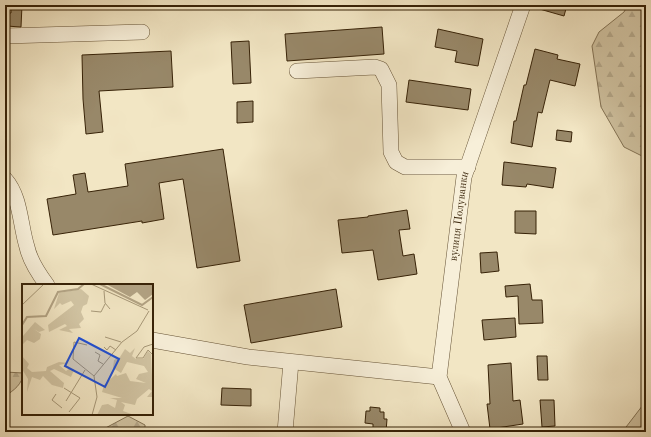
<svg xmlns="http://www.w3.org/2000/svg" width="651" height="437" viewBox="0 0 651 437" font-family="'Old Standard TT',serif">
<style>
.forest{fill:url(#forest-firs);stroke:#847456}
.building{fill:#988869;stroke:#372207}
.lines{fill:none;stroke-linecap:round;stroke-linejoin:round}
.minor-casing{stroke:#665336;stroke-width:16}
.minor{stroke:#f7efd9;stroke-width:15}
.labels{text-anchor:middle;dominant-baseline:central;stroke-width:3;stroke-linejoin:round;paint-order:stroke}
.street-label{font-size:11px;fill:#372207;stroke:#f7efd9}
.inset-river{fill:none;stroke:#b2a384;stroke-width:2}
.inset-road{fill:none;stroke:#a79878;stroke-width:1}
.view{fill:#1d4ed8;fill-opacity:0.15;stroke:#1d4ed8;stroke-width:2}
.inset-edge{fill:none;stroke:#372207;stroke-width:2}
</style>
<defs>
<pattern id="forest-firs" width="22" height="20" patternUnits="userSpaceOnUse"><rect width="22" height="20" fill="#d2c5a4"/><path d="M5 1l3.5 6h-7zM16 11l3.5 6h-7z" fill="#b5a98c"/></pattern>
</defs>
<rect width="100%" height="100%" fill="#f2e6c4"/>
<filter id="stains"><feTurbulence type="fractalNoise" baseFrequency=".005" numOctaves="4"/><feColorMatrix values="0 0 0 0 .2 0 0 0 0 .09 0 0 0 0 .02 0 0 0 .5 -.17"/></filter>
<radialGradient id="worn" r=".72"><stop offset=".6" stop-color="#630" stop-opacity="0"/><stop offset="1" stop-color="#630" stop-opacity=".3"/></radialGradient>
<g class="forest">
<path d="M628 5H646V158L624 147 601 107 592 46 599 32 624 12Z"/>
<path d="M5 372 23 373C23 384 13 391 5 396Z"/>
<path d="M646 401V432H623V431Z"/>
<path d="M128 416 145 425V432H98Z"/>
</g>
<g class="building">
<path d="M11 5H22L21 27 6 26V13H11Z"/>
<path d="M536 5H567L564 16 536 8Z"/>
<path d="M382 27 384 54 287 61 285 34Z"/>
<path d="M438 29 483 39 478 66 455 62 457 51 435 47Z"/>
<path d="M249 41 251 83 233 84 231 42Z"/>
<path d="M535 49 558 55 557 59 580 64 575 86 550 80 542 113 538 112 532 147 511 143 514 121H516L524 85H526Z"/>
<path d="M171 51 173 87 99 91 103 132 86 134 83 99 82 55Z"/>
<path d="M409 80 471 89 468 110 406 102Z"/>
<path d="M253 101V122L237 123V102Z"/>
<path d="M557 130 572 132 571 142 556 140Z"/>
<path d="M223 149 240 261 197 268 183 179 159 183 164 219 142 223V221L53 235 47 199 76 194 73 175 85 173 88 192 128 186 125 164Z"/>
<path d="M504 162 556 168 553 188 527 184 526 187 502 185Z"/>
<path d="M407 210 410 229 399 230 403 256 414 254 417 274 378 280 373 250 342 253 338 220 368 217V216Z"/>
<path d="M515 211H536V234L515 233Z"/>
<path d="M497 252 499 271 481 273 480 253Z"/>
<path d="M530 284 532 300H542L543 323 519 324 518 296 506 297 505 286Z"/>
<path d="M336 289 342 327 251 343 244 305Z"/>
<path d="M515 318 516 337 484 340 482 320Z"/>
<path d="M537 356H547L548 380H538Z"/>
<path d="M511 363 513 401 520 400 523 424 490 429 487 404H490L488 365Z"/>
<path d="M222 388 251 389V406L221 405Z"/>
<path d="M540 400H554L555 426 542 427Z"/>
<path d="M370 407 380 408V412H384V419H387L386 432H373V424L365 423 366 411H370Z"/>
</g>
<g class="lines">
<g class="minor-casing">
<g id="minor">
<path d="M5 36 142 32"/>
<path d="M297 71 375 67 381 69 389 85 391 152 396 162 405 167H468"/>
<path d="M5 179C21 197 20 225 27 247 30 261 38 273 47 285"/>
<path d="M152 340 248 357 439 377"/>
<path d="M285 432 291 362"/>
<path id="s1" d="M463 432 439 377 464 177 523 5"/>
</g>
</g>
<use href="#minor" class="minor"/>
</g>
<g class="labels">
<g class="street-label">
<text stroke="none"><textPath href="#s1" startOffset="222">вулиця Полуванки</textPath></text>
</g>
</g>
<g transform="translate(22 284)">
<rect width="131" height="131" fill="#f2e6c4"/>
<path d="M59 5 67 12 65 20 61 22 59 28 62 35 57 40 59 44 47 45 51 49 37 46 45 42 43 40 27 48 26 41 52 21 49 17 40 21 38 19 32 25 37 9ZM13 38 23 46 17 48 12 45 19 50 18 55 12 59 5 56 0 61 1 52ZM113 64 110 72 114 75H121L126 67 129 70 131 113H125L130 107 127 105 115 115 113 121 99 118 103 121 101 127 112 131H75L80 121 86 120 93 124 95 116 88 114H100L80 108 82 101 94 90 95 92 104 89 108 97 124 99 114 95 117 90 126 88 122 82 105 78 99 89 91 84 92 76 98 73 103 65 108 69ZM0 72 7 80 5 84 10 88 24 87 25 83 37 78 46 79 37 81 44 87 48 84 52 86 49 93 32 85 28 87 42 99 41 104 30 101 21 92 18 96 10 93 5 108 6 95 0 85Z" fill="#d2c5a4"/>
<path d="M84 0H131V10L123 16 115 8 108 13Z" fill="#b2a384"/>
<path class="inset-river" d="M78 0 120 21 131 13M0 41 5 33 24 32 36 8 56 5 62 0"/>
<path class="inset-road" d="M69 0 126 26M82 7 83 19 88 25M0 21 22 0M69 27 79 28 83 20M83 53 99 58M131 60 122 63 114 74H121L126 66 131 71M65 61 52 58 51 75 72 92M82 63 85 66 88 62 94 66M73 68 78 71 76 77 81 80M42 104 58 114 47 128M34 110 30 116 40 124M44 117 63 86M70 131 75 113 72 92 100 58 115 47 127 27"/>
<path class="view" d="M57 54 97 75 83 103 43 82Z"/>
<rect width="131" height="131" class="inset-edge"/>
</g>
<rect width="651" height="437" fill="none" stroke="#f2e6c4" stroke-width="20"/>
<rect x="6" y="6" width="639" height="425" fill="none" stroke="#372207" stroke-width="2"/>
<rect x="10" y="10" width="631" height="417" fill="none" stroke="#372207"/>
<rect width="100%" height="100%" filter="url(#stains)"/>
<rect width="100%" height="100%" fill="url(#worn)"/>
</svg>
